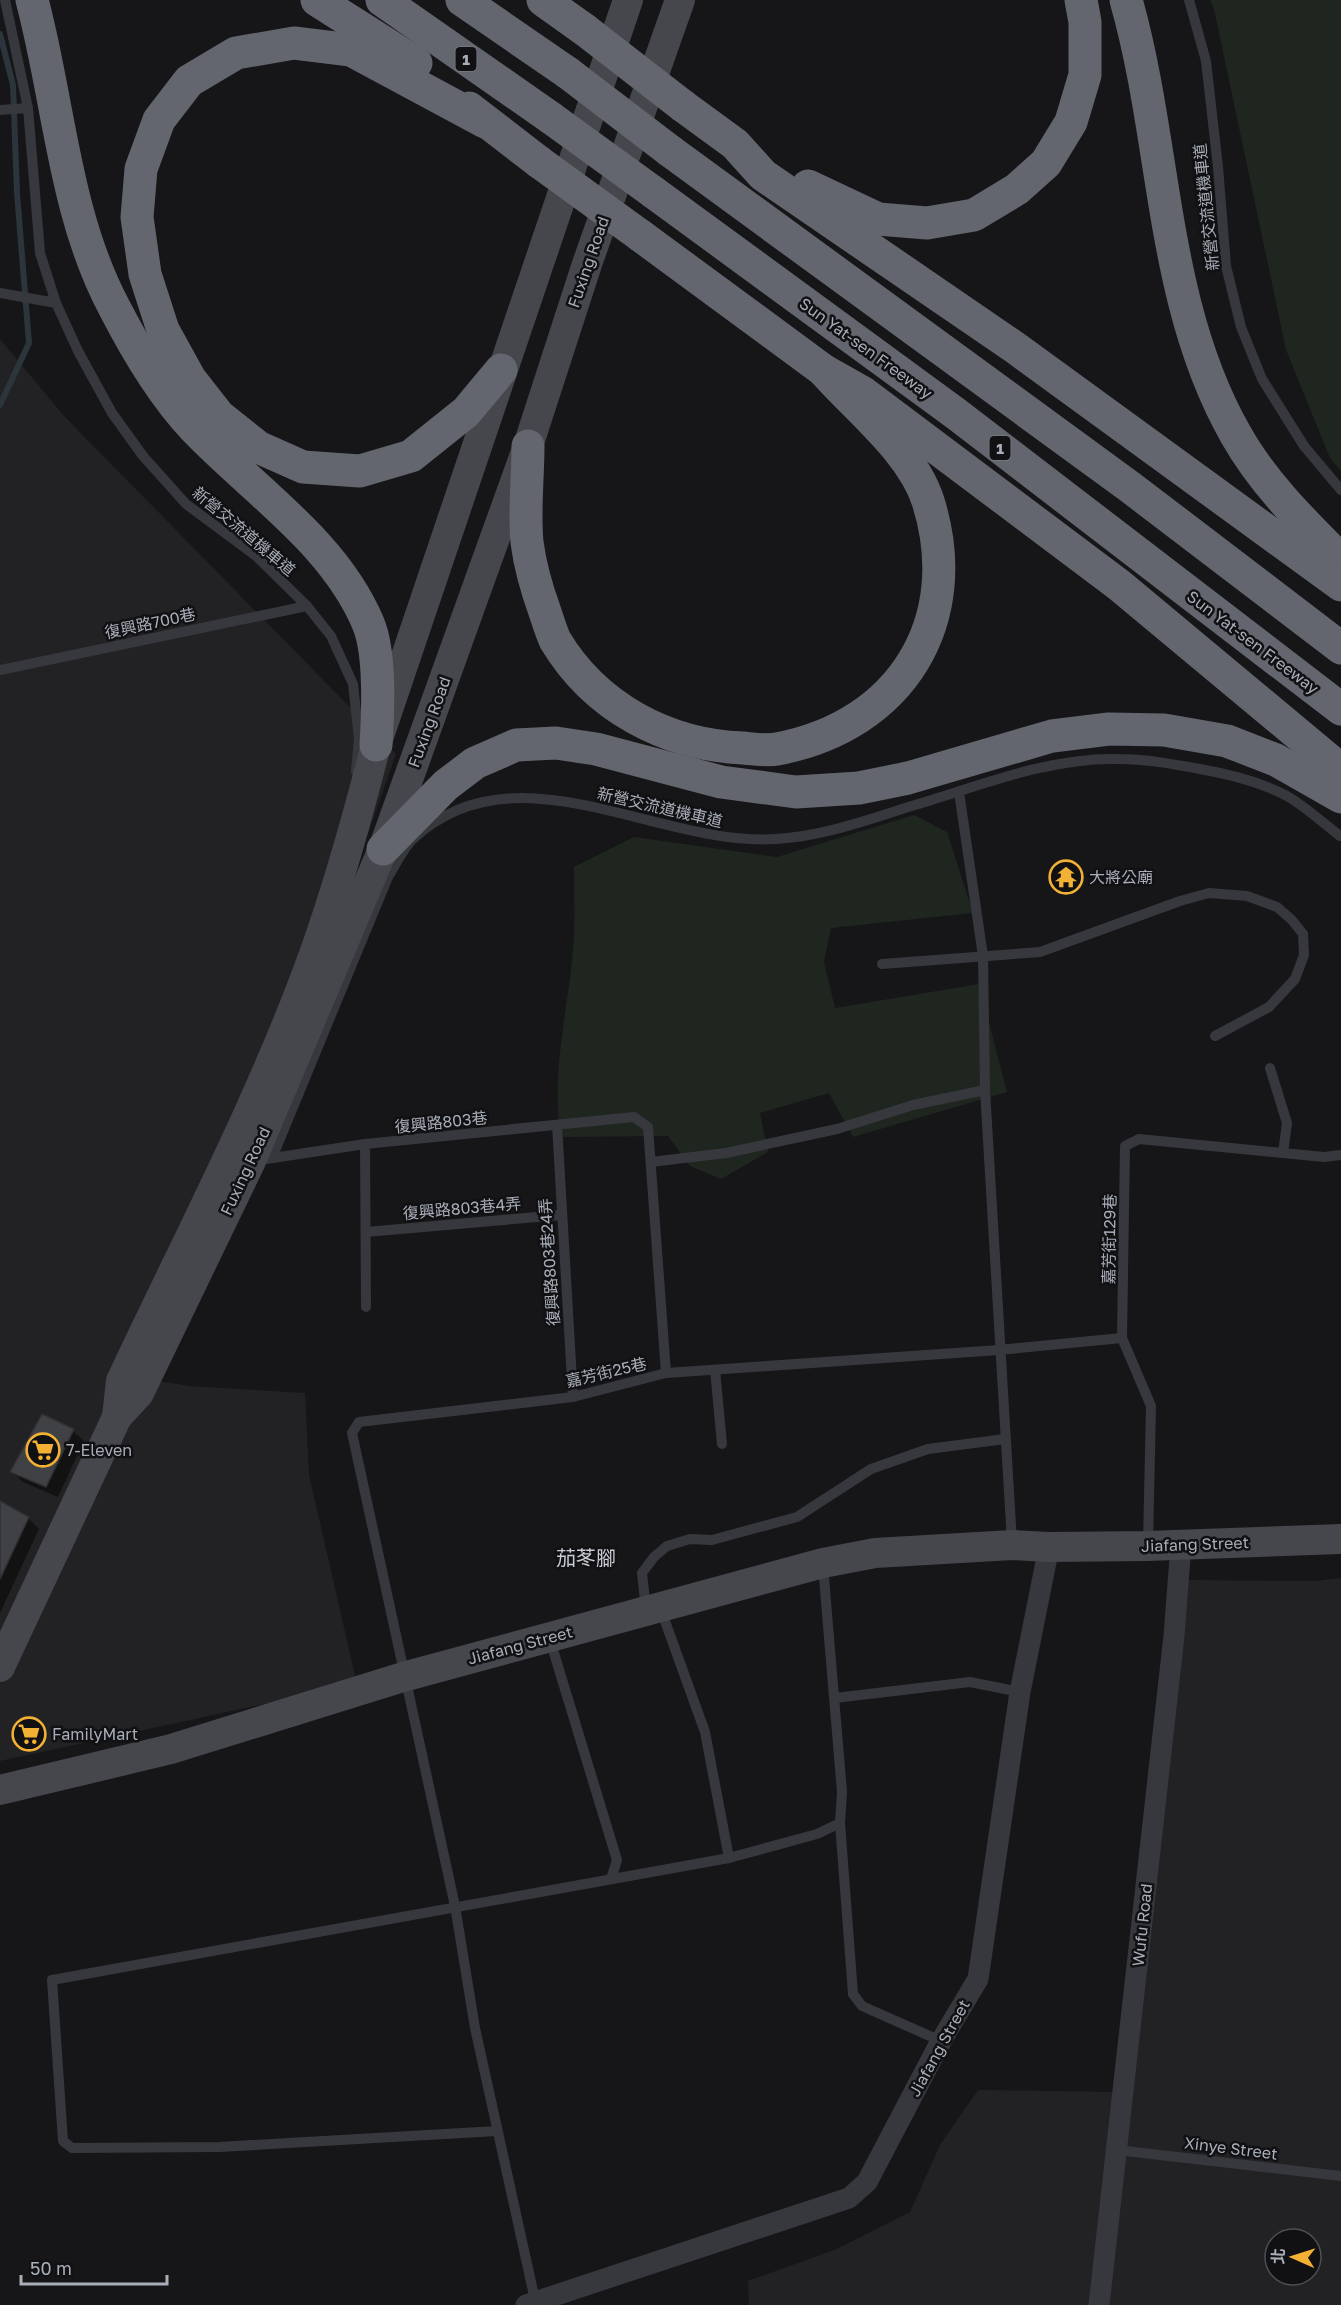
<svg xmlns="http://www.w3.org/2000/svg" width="1341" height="2305" viewBox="0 0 1341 2305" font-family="'Golos Text','Noto Sans TC',sans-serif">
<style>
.built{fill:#222225;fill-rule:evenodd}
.green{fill:#1e261f}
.shadow{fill:#0007}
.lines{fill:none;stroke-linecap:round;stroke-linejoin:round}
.stream{stroke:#2c353c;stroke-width:6}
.building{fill:#404145;stroke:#303034;stroke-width:1.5}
.lane{stroke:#37383d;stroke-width:10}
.street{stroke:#37383d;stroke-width:21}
.secondary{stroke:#45474d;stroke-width:30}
.highway{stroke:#63666e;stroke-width:33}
.highway-bridge{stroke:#63666e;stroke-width:33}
.labels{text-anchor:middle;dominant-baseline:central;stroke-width:5;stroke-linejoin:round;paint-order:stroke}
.shield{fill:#111113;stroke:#7b7e86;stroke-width:1.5}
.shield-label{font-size:15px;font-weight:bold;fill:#a8adb8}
.street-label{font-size:16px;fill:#a8adb8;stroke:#111113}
.poi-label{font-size:16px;fill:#a8adb8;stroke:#111113;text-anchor:start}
.quarter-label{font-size:20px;fill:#c9ccd4;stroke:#111113}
</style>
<rect width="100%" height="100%" fill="#161618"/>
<g class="built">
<path d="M0 339 64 416 396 754 320 971 145 1379 190 1386 305 1393 309 1475 357 1684 0 1761Z"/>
<path d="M1341 1578V2305H749L748 2281 837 2249 910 2212 940 2145 978 2090 1120 2092 1183 1580 1316 1581ZM1275 2239H1311V2275H1275Z"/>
</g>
<g class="green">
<path d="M1210 0H1341V471L1330 458 1286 350 1214 9Z"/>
<path d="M914 815 947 832 973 913 831 928 824 962 835 1008 979 984 1007 1092 853 1137 829 1093 760 1113 768 1152 721 1179 690 1166 668 1136 561 1137C550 1070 570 1004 574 936 575 913 574 890 574 867L634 837 777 857Z"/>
</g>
<g class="shadow">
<path d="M42 1416 73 1431 84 1441 58 1497 23 1482 12 1471Z"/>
<path d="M0 1503 28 1518 39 1529 0 1613Z"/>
</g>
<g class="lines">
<path class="stream" d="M0 34 13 85 17 193 29 343 0 405"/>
</g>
<g class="building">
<path d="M42 1414 74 1429 46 1487 10 1472Z"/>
<path d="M0 1501 29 1517 0 1579Z"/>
</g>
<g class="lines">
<g class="lane">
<path d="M5 0 28 108 40 253 56 303 78 351 112 413 143 456 186 504 256 556 307 606 331 636 353 684 359 739 356 771"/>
<path d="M1189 0 1206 61 1218 167 1226 266 1241 327 1262 379 1304 446 1341 490"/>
<path d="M0 110 28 108"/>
<path d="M0 293 56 303"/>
<path d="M0 670 307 606"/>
<path d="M959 792 983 956 985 1090 1012 1542"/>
<path d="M882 964 1040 952 1180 901 1209 893 1247 896 1277 907 1292 920 1303 934 1304 955 1295 979 1269 1007 1215 1036"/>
<path d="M1270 1068 1287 1123 1283 1153"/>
<path d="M557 1125 573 1397"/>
<path d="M365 1144 366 1307"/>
<path d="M272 1158 388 877C396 865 403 848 413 839 515 743 658 847 776 839 825 836 869 819 915 805 979 786 1050 757 1118 759 1146 759 1173 764 1200 769 1228 774 1261 782 1287 796 1306 807 1323 823 1340 836"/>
<path d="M266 1159 365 1144 634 1117 648 1127 666 1373"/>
<path d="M651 1162 726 1153 837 1129 913 1105 985 1090"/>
<path d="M366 1232 560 1215"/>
<path d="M715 1370 722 1444"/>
<path d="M1148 1543 1151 1406 1122 1338 1125 1146 1139 1139 1324 1157 1341 1155"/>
<path d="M823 1566 842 1792 840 1823 853 1994 862 2006 941 2041"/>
<path d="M646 1610 642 1573 654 1557 667 1546 690 1539 712 1540 797 1517 871 1469 928 1449 1005 1439"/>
<path d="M661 1610 705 1732 729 1858"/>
<path d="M550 1640 617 1860 611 1879"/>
<path d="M835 1698 970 1682 1020 1692"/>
<path d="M497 2131 219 2147 72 2148 63 2141 52 1980 729 1858 817 1834 840 1823"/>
<path d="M1117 2150 1341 2176"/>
<path d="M535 2300 475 2028 455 1906 352 1433 359 1422 573 1397 666 1373 999 1350 1122 1338"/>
</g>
<g class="street">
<path d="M526 2305 849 2198 867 2182 941 2041 978 1979 1020 1692 1049 1547"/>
<path d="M1099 2305 1174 1636 1181 1545"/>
</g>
<g class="secondary">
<path d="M117 1417 121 1381C187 1240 261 1101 314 954 339 885 358 815 376 745L628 0"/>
<path d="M0 1667 117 1417 139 1393 251 1161 383 849 528 446 587 264 680 0"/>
<path d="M0 1790 171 1749 403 1677 823 1563 875 1553 1012 1545 1049 1547 1147 1546 1341 1539"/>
</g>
<g class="highway">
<path d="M32 0C59 101 64 213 114 307 134 346 163 395 194 428 253 490 334 542 368 623 381 653 378 712 376 745"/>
<path d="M317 0 416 63"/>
<path d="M382 0 551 118"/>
<path d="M462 0 568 73"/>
<path d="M543 0 585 30"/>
<path d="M1126 0C1167 144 1160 302 1236 435 1263 483 1303 522 1341 560"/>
<path d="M683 106 735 144 763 175 1017 349 1341 585"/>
<path d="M469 108 539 162"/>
<path d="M485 122 351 50 294 43 236 53 189 81 159 120 141 169 137 217 145 274 163 330 190 379 219 416 258 447 303 467 360 471 411 456 466 412 501 370"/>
<path d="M670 151 1130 487 1341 648"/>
<path d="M808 186 878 219 927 223 974 215 1017 189 1046 163 1071 122 1085 75V22L1081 0"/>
<path d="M653 192 955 413 1341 709"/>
<path d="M641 236 823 370 862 392 1119 585 1341 770"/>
<path d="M528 446C528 477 524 511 527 542 530 566 537 590 545 612 548 621 551 631 555 640 595 707 666 745 743 748 754 749 767 751 777 749 901 726 966 621 928 501 912 451 857 409 823 370"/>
<path d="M383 849 446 785 475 763 516 745 556 743 596 749 721 782 796 792 859 788 908 778 1052 736 1109 729 1164 730 1227 741 1276 760 1341 797"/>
</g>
<g class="highway-bridge">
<path d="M585 30 683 106"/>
<path d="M568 73 670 151"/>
<path d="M551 118 653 192"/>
<path d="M539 162 641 236"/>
</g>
</g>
<defs>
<g id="temple-ring" transform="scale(1.725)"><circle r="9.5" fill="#111113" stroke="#f2b134" stroke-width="1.5"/><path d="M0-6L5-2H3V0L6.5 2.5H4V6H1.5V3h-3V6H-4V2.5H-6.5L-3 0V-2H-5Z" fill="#f2b134"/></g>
<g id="supermarket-ring" transform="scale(1.725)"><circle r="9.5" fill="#111113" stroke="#f2b134" stroke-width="1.5"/><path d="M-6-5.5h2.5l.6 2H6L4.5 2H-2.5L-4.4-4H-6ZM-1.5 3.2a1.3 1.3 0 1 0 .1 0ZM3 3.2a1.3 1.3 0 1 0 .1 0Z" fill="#f2b134"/></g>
</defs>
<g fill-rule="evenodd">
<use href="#temple-ring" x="1066" y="877"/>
<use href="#supermarket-ring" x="43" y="1450"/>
<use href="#supermarket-ring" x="29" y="1734"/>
</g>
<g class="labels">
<g class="shield">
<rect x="455.5" y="47" width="21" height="24" rx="4.5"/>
<rect x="989.5" y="436" width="21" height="24" rx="4.5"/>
</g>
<g class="shield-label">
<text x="466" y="59">1</text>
<text x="1000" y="448">1</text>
</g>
<g class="street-label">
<text transform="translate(1206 207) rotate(-96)">新營交流道機車道</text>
<text transform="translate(588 262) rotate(-71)">Fuxing Road</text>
<text transform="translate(866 348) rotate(36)">Sun Yat-sen Freeway</text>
<text transform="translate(244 531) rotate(40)">新營交流道機車道</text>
<text transform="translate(150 623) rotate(-12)">復興路700巷</text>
<text transform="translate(1253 642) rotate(37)">Sun Yat-sen Freeway</text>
<text transform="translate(429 722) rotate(-70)">Fuxing Road</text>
<text transform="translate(660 807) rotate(13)">新營交流道機車道</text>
<text transform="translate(441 1122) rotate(-6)">復興路803巷</text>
<text transform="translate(245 1171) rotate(-65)">Fuxing Road</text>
<text transform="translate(462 1208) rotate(-5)">復興路803巷4弄</text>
<text transform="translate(1109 1239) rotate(-89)">嘉芳街129巷</text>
<text transform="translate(549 1262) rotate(-94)">復興路803巷24弄</text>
<text transform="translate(606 1372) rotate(-13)">嘉芳街25巷</text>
<text transform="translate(1195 1544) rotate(-2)">Jiafang Street</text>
<text transform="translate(520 1645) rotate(-15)">Jiafang Street</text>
<text transform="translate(1142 1925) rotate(-84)">Wufu Road</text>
<text transform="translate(939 2048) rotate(-61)">Jiafang Street</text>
<text transform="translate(1231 2148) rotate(7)">Xinye Street</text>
</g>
<g class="poi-label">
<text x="1089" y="877">大將公廟</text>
<text x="66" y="1450">7-Eleven</text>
<text x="52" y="1734">FamilyMart</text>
</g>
<g class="quarter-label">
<text x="586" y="1557">茄苳腳</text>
</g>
</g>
<g transform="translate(1293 2257) rotate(273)"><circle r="28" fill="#111113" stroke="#4d4f55" stroke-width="1.5"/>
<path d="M0-4.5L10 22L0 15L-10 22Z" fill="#f2b134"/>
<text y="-9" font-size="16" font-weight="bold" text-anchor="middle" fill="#a8adb8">北</text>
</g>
<path d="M21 2275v9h146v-9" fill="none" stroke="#a8adb8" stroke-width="3"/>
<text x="30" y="2275" font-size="18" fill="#a8adb8" stroke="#111113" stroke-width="4.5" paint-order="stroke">50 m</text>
</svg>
